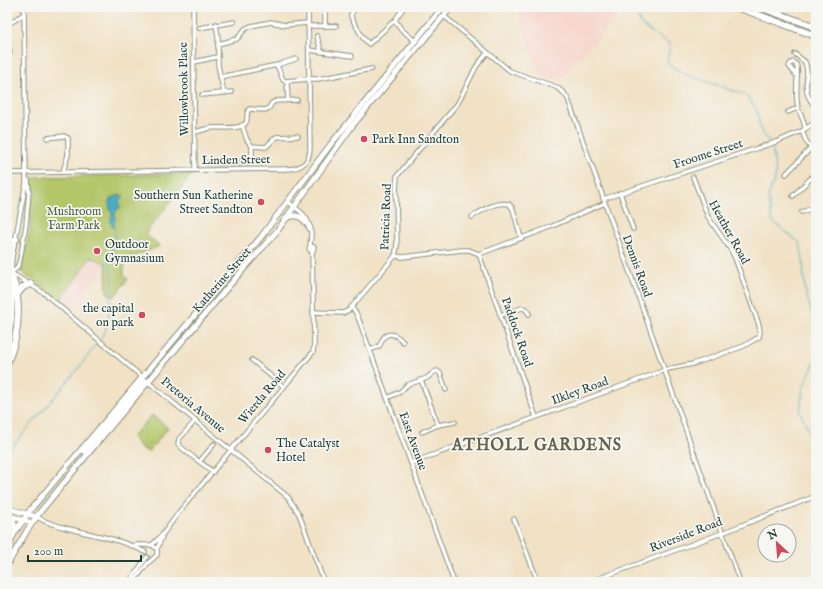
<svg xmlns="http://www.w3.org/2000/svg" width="823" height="589" viewBox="0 0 823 589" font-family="'IM FELL English',serif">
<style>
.built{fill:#f7d1c7}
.green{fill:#b4c669;stroke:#6a824e}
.water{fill:#45aac5;stroke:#32747c}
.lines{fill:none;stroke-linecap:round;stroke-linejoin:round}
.stream{stroke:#45aac5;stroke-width:1}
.minor-casing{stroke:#88907d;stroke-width:5.5}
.tertiary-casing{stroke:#88907d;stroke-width:6}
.secondary-casing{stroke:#88907d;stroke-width:7}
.primary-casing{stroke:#88907d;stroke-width:8}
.motorway-casing{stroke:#88907d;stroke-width:9}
.minor{stroke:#fff;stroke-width:3.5}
.tertiary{stroke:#fff;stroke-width:4.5}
.secondary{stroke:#fff;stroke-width:5}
.primary{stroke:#fff;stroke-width:6}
.motorway{stroke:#fff;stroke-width:7}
.poi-dot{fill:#d1495b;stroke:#f6f6f2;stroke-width:1.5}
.labels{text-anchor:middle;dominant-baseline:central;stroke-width:3.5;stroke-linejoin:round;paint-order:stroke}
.street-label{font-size:12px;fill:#1f3d34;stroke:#f6f6f2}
.poi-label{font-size:12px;fill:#1f3d34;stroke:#f6f6f2;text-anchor:start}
.park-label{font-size:12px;fill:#445f41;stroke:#f6f6f2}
.district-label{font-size:16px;font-weight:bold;letter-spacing:1px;fill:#656248;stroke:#f6f6f2}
</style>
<rect width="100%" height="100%" fill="#f6f6f2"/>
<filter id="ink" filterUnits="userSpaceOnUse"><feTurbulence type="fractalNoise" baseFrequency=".025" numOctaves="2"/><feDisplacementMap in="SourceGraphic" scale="8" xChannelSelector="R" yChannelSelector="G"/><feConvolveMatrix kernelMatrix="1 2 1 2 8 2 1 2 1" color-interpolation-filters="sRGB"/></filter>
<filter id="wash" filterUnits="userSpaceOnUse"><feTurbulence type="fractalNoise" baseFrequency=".012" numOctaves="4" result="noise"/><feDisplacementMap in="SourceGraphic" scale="16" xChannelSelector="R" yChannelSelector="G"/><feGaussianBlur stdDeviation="0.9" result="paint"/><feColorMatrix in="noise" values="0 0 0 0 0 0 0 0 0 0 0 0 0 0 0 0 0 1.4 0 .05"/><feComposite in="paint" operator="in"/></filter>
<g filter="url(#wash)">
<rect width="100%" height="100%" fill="#f1e2c6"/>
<g class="built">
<path d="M517 7H611L612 11 619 15 559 81 539 75Z"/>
<path d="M91 257 106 263 73 310 61 299Z"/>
</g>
<g class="green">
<path d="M192 174 145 234 160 246 127 259C124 265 124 269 124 276L128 279 114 297 107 293 106 263 91 257 60 301 20 271 30 230V183L32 179 35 177Z"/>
<path d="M152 415 168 428 148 452 140 447 132 437Z"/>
</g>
<path class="water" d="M121 195 124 196V197L119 200 120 208 116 210 114 228 110 223 112 213 109 207 110 205 108 202 114 197Z"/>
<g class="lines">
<g class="stream">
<path d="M635 7 641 25 670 44 667 63 684 74 746 95 756 109 761 131 770 143"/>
<path d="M772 146 776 175 768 197 772 221 800 243 803 261 805 291 816 325"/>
<path d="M100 340 106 329 109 315 113 280 109 263 111 258 116 233 114 228"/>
<path d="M816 359 803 388 800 412 816 447"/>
<path d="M7 453 78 369 98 342"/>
</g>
</g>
</g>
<g filter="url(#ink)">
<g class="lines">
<g class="minor-casing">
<g id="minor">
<path d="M193 7 195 170"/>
<path d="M325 7V26"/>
<path d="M357 7 351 14V17L363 38 369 44 395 20 404 7"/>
<path d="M444 16 510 71 556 87 564 93 568 99 740 582"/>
<path d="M395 20 401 29 415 41"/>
<path d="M216 24 218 37V65L224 93"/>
<path d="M7 25 24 14"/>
<path d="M308 26H336"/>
<path d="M199 28 234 22"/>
<path d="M317 36 321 51"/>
<path d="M7 38 10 52 7 58"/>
<path d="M218 44 237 39 245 29 251 26 271 22 285 25 308 23"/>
<path d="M309 50 352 56"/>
<path d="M795 54 805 62C812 80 798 88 816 107"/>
<path d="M194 62 217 57"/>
<path d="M277 65 283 80 285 81 309 79H318L372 69"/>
<path d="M796 75 789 66 791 63 793 62 796 64 797 67C798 80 795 94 798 108 800 115 805 121 805 129"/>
<path d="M220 77 277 65 296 59"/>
<path d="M287 82 288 100"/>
<path d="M202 95 232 92"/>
<path d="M788 112 798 108"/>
<path d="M242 125 247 140 252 146 266 147 276 137 298 136"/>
<path d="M802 131 806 141 816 155"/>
<path d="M195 132C200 131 205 129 210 128 219 127 239 130 245 124 249 120 245 114 249 109L265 110 269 108 272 103 276 101 297 100"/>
<path d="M47 138 64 136 68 138V155L63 172"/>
<path d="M208 163H248L252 159V146"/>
<path d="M7 173 286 169C300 169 310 163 310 148L308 7"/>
<path d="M786 174 811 148"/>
<path d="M620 193 633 229"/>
<path d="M793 196 816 173"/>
<path d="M603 199 776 142 802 131 816 122"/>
<path d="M288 202C300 211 309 216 311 232 311 238 311 244 309 249L311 251H313L314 247 310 246"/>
<path d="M802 212 816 207"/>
<path d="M472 217C483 210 495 201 509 204L513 209 521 238"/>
<path d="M479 254 536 417"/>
<path d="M395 256 403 257 462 250H469L479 254 548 228 605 203"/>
<path d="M11 272 12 257 26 183 24 7"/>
<path d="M11 273 44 293 142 377 288 497 299 514 324 582"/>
<path d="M11 273 17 268 20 260 26 225 29 191 28 180"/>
<path d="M351 307 356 313 359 320 454 582"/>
<path d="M313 312 343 313 349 310 395 256 397 246 396 192 397 176 458 103 476 67 487 53"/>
<path d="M501 315 522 308 526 309 529 314"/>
<path d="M370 350C372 349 377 348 379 346 381 344 381 343 382 340 388 329 398 336 403 342"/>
<path d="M252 360 284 387"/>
<path d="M421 380 438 425"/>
<path d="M387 398 400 392 407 385 427 378 434 372 437 371 440 373 446 390"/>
<path d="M196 420 179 439 178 444C188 455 201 462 213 472"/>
<path d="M422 432 438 425 455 422"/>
<path d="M200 461 214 444"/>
<path d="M411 463 668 369 693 364 744 346 759 337 760 332 759 325 735 258 731 250 708 217 693 177"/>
<path d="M37 517C48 524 62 527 74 530 98 536 123 540 145 552"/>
<path d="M514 519 538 582"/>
<path d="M135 545H152L157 549"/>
<path d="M152 545 163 534 179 512 313 352 314 345 312 251"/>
<path d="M129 582 147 557"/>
<path d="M133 582 148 563 157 555V549L162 537"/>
<path d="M589 582 722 533 816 496"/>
</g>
</g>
<g class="tertiary-casing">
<g id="tertiary">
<path d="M7 508 37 517"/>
<path d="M7 515 32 523"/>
</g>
</g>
<g class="secondary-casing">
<g id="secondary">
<path d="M287 218C298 212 304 219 310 228"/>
<path d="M84 451 142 383 149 382"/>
<path d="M10 515 14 523 15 532"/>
<path d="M7 548 15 532 31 509 261 237 331 144 443 7"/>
<path d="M7 565 28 529 40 512 100 439 227 288 277 231 352 126 451 7"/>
</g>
</g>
<g class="primary-casing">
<g id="primary">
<path d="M737 7 816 36"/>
<path d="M759 7 816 27"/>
<path d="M7 247 16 239"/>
<path d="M7 266C23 295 20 334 7 363"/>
<path d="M16 296 23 287 31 284"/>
<path d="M7 345 11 318V277"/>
</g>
</g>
<g class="motorway-casing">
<path id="motorway" d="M813 26 816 25"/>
</g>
<use href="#minor" class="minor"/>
<use href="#tertiary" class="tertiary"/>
<use href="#secondary" class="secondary"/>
<use href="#primary" class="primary"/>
<use href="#motorway" class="motorway"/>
</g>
</g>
<g class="poi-dot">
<circle cx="364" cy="139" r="4"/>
<circle cx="261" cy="202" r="4"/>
<circle cx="97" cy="251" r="4"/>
<circle cx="142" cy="315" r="4"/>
<circle cx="268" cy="450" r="4"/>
</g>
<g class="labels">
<g class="street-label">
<text transform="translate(184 89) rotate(-91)">Willowbrook Place</text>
<text transform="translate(708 154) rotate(-18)">Froome Street</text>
<text transform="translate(236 160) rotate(-1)">Linden Street</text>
<text transform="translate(386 217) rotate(-88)">Patricia Road</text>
<text transform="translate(729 232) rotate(61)">Heather Road</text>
<text transform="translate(637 266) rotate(70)">Dennis Road</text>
<text transform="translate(222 280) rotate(-49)">Katherine Street</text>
<text transform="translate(517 332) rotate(71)">Paddock Road</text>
<text transform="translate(580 391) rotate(-20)">Ilkley Road</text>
<text transform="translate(262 397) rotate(-50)">Wierda Road</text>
<text transform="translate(193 405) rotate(40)">Pretoria Avenue</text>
<text transform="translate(413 441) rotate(70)">East Avenue</text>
<text transform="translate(686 535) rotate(-21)">Riverside Road</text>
</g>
<g class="poi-label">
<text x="372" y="139">Park Inn Sandton</text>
<text x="253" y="195" text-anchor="end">Southern Sun Katherine<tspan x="253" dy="14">Street Sandton</tspan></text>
<text x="105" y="244">Outdoor<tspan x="105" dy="14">Gymnasium</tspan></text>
<text x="134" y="308" text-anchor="end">the capital<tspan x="134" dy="14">on park</tspan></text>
<text x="276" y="443">The Catalyst<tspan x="276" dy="14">Hotel</tspan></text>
</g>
<g class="park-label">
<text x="74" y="211">Mushroom<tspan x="74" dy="14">Farm Park</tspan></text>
</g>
<g class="district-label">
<text x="537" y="446">ATHOLL GARDENS</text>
</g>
</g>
<rect width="823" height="589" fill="none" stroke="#f6f6f2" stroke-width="24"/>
<g transform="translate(777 543) rotate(334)"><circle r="19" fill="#f6f6f2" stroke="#a0aca6"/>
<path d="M0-3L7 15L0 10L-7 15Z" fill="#d1495b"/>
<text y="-6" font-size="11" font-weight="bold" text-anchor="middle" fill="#1f3d34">N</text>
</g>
<path d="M28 555v6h113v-6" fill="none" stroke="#1f3d34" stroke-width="2"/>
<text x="34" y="555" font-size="12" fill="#1f3d34" stroke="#f6f6f2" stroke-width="3" paint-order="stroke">200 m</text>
</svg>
